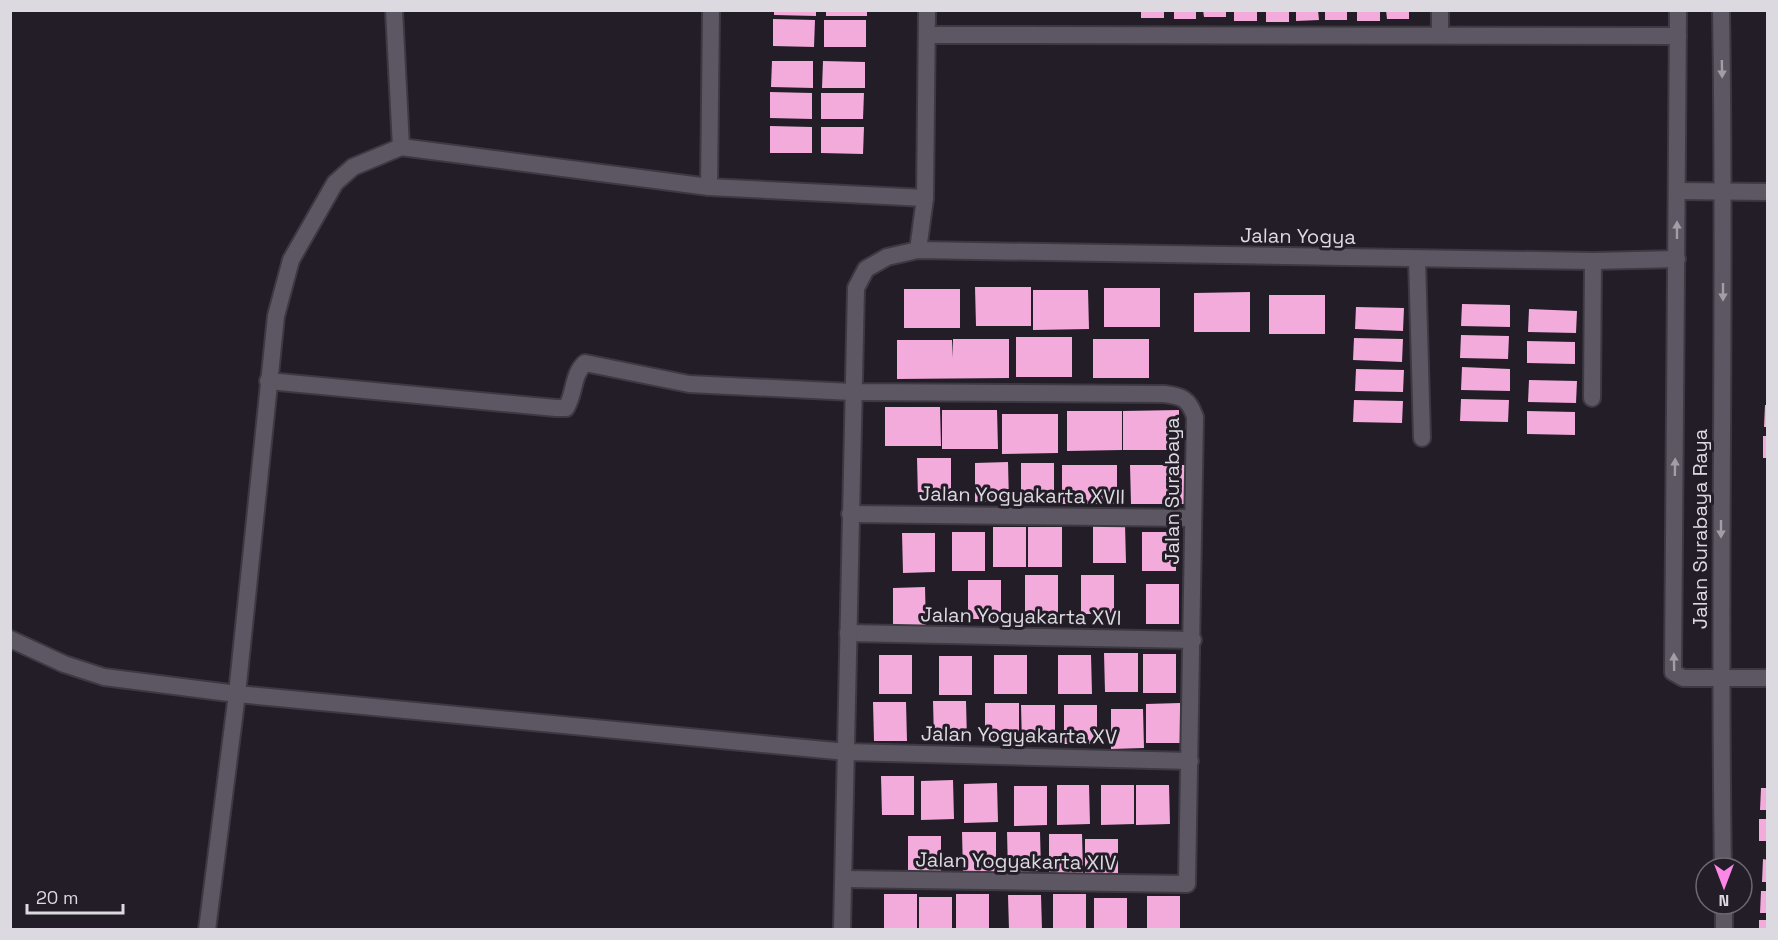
<svg xmlns="http://www.w3.org/2000/svg" width="1778" height="940" viewBox="0 0 1778 940" font-family="'Space Grotesk',sans-serif">
<style>
.building{fill:#f3abdb}
.lines{fill:none;stroke-linecap:round;stroke-linejoin:round}
.minor-casing{stroke:#3d3942;stroke-width:20}
.minor{stroke:#5c5762;stroke-width:16}
.oneway{fill:#a29ea7}
.labels{text-anchor:middle;dominant-baseline:central;stroke-width:6;stroke-linejoin:round;paint-order:stroke}
.street-label{font-size:20px;fill:#dcd9e0;stroke:#221d27}
</style>
<rect width="100%" height="100%" fill="#221d27"/>
<g class="building">
<path d="M774 10H816V16L774 15Z"/>
<rect x="826" y="10" width="41" height="6"/>
<rect x="1141" y="10" width="23" height="8"/>
<rect x="1174" y="10" width="22" height="9"/>
<path d="M1203 10H1226V17H1204Z"/>
<rect x="1234" y="10" width="23" height="11"/>
<rect x="1266" y="10" width="23" height="12"/>
<path d="M1296 10H1318L1319 20 1296 21Z"/>
<rect x="1325" y="10" width="22" height="10"/>
<rect x="1357" y="10" width="23" height="11"/>
<path d="M1386 10H1409V19H1387Z"/>
<path d="M773 19 815 20 814 47 773 46Z"/>
<rect x="824" y="20" width="42" height="27"/>
<path d="M772 61H813V88L771 87Z"/>
<path d="M823 61 865 62V88H822Z"/>
<path d="M770 92 812 93V119L770 118Z"/>
<path d="M821 93H864L863 119H821Z"/>
<path d="M770 126 812 127V153H770Z"/>
<path d="M821 127H864L863 154 821 153Z"/>
<path d="M975 287H1031V326H976Z"/>
<rect x="1104" y="288" width="56" height="39"/>
<rect x="904" y="289" width="56" height="39"/>
<path d="M1033 290H1088L1089 329 1033 330Z"/>
<path d="M1250 292V332H1194V293Z"/>
<rect x="1269" y="295" width="56" height="39"/>
<path d="M1462 304 1510 305V327L1461 326Z"/>
<path d="M1356 307 1404 308 1403 331 1355 329Z"/>
<path d="M1529 309 1577 311 1576 333 1528 332Z"/>
<path d="M1461 335 1509 336 1508 359 1460 358Z"/>
<rect x="1016" y="337" width="56" height="40"/>
<path d="M1354 338 1403 339 1402 362 1353 360Z"/>
<path d="M953 339H1009V378L897 379V340H952L953 358Z"/>
<rect x="1093" y="339" width="56" height="39"/>
<path d="M1527 341 1575 342V364L1527 363Z"/>
<path d="M1462 367 1510 369V391L1461 390Z"/>
<path d="M1356 369 1404 370 1403 392 1355 391Z"/>
<path d="M1529 380 1577 381 1576 403 1528 402Z"/>
<path d="M1461 399 1509 400 1508 422 1460 421Z"/>
<path d="M1354 400 1403 401 1402 423 1353 422Z"/>
<path d="M1765 405H1768V427H1764Z"/>
<path d="M885 407H940L941 446H885Z"/>
<path d="M942 410H997L998 449H942Z"/>
<path d="M1179 410V450H1123V411Z"/>
<path d="M1067 411H1122V450L1067 451Z"/>
<path d="M1527 411 1575 412V435L1527 434Z"/>
<path d="M1002 414H1058V453L1002 454Z"/>
<rect x="1763" y="436" width="5" height="22"/>
<path d="M917 458H951V497L918 498Z"/>
<path d="M1008 462 1009 502H975V463Z"/>
<rect x="1021" y="463" width="33" height="39"/>
<rect x="1062" y="465" width="55" height="39"/>
<path d="M1130 465H1186V504H1131Z"/>
<path d="M1093 524H1125L1126 563H1093Z"/>
<rect x="993" y="527" width="33" height="40"/>
<rect x="1028" y="527" width="34" height="40"/>
<rect x="952" y="532" width="33" height="39"/>
<rect x="1142" y="532" width="34" height="39"/>
<path d="M902 533H935V572L903 573Z"/>
<rect x="1025" y="575" width="33" height="40"/>
<rect x="1081" y="575" width="33" height="39"/>
<rect x="968" y="580" width="33" height="39"/>
<rect x="1146" y="584" width="33" height="40"/>
<path d="M925 587 926 627H893V588Z"/>
<path d="M1104 653H1138V692H1105Z"/>
<rect x="1143" y="654" width="33" height="39"/>
<rect x="879" y="655" width="33" height="39"/>
<rect x="994" y="655" width="33" height="39"/>
<path d="M1058 655H1091L1092 694H1058Z"/>
<rect x="939" y="656" width="33" height="39"/>
<path d="M933 701H966L967 740H934Z"/>
<path d="M873 702H906L907 741H874Z"/>
<rect x="985" y="703" width="34" height="39"/>
<path d="M1180 703V743H1146V704Z"/>
<path d="M1021 705H1055V744H1022Z"/>
<rect x="1064" y="705" width="33" height="39"/>
<path d="M1111 709H1143L1144 748 1111 749Z"/>
<path d="M881 776H914V815H882Z"/>
<path d="M953 780 954 819 921 820V781Z"/>
<path d="M997 783 998 822 964 823V784Z"/>
<path d="M1057 785H1089L1090 824 1057 825Z"/>
<path d="M1101 785H1134V824L1101 825Z"/>
<path d="M1136 785H1169L1170 824 1136 825Z"/>
<path d="M1014 786H1047V825L1014 826Z"/>
<path d="M1761 788H1768V810H1760Z"/>
<rect x="1759" y="819" width="9" height="22"/>
<path d="M962 832H996V872H963Z"/>
<path d="M1007 832H1040L1041 871 1008 872Z"/>
<path d="M1049 834H1082L1083 873 1049 874Z"/>
<path d="M908 836H941V875L908 876Z"/>
<rect x="1085" y="839" width="33" height="39"/>
<path d="M1763 859 1768 860V882H1762Z"/>
<path d="M1761 891H1768V913H1760Z"/>
<rect x="884" y="894" width="33" height="36"/>
<rect x="956" y="894" width="33" height="36"/>
<rect x="1053" y="894" width="33" height="36"/>
<path d="M1008 895H1041L1042 930H1009Z"/>
<rect x="1147" y="896" width="33" height="34"/>
<rect x="919" y="897" width="33" height="33"/>
<rect x="1094" y="898" width="33" height="32"/>
<rect x="1759" y="920" width="9" height="10"/>
</g>
<g class="lines">
<g class="minor-casing">
<g id="minor">
<path d="M394 10 401 147"/>
<path d="M1678 10 1673 672 1683 678H1768"/>
<path d="M1721 10C1726 296 1718 582 1723 868"/>
<path d="M927 35 1678 36"/>
<path d="M1440 35V10"/>
<path d="M709 187 711 10"/>
<path d="M1678 191 1768 192"/>
<path d="M918 250 925 198 927 10"/>
<path d="M1417 259 1422 438"/>
<path d="M268 381 556 408H566C575 394 572 375 585 363L689 384 852 392 1164 394C1182 396 1189 399 1195 417L1187 884 845 879"/>
<path d="M1592 398 1593 261"/>
<path d="M850 514 1193 518"/>
<path d="M848 633 1193 640"/>
<path d="M10 639 64 664 104 677 237 694 847 752 1190 761"/>
<path d="M1724 904V930"/>
<path d="M207 930 237 694 276 316 291 260 335 183 353 167 401 147 709 187 925 198"/>
<path d="M842 930 856 288 866 269 887 257 918 250 1593 261 1677 259"/>
</g>
</g>
<use href="#minor" class="minor"/>
</g>
<defs><path id="oneway-solid" d="M-6-.8H1V-3.2L6.5 0L1 3.2V.8H-6Z" transform="scale(1.5)"/></defs>
<g class="oneway">
<use href="#oneway-solid" transform="translate(1722 69) rotate(89)"/>
<use href="#oneway-solid" transform="translate(1677 230) rotate(-90)"/>
<use href="#oneway-solid" transform="translate(1723 292) rotate(90)"/>
<use href="#oneway-solid" transform="translate(1675 467) rotate(-89)"/>
<use href="#oneway-solid" transform="translate(1721 529) rotate(90)"/>
<use href="#oneway-solid" transform="translate(1674 662) rotate(-91)"/>
</g>
<g class="labels">
<g class="street-label">
<text transform="translate(1298 236) rotate(1)">Jalan Yogya</text>
<text transform="translate(1172 491) rotate(-90)">Jalan Surabaya</text>
<text transform="translate(1022 495) rotate(1)">Jalan Yogyakarta XVII</text>
<text transform="translate(1700 529) rotate(-90)">Jalan Surabaya Raya</text>
<text transform="translate(1021 616) rotate(1)">Jalan Yogyakarta XVI</text>
<text transform="translate(1019 735) rotate(1)">Jalan Yogyakarta XV</text>
<text transform="translate(1016 861) rotate(1)">Jalan Yogyakarta XIV</text>
</g>
</g>
<rect width="1778" height="940" fill="none" stroke="#dcd9e0" stroke-width="24"/>
<g transform="translate(1724 886) rotate(180)"><circle r="28" fill="#221d27" stroke="#6c6871" stroke-width="1.5"/>
<path d="M0-4.5L10 22L0 15L-10 22Z" fill="#fb87e6"/>
<text y="-9" font-size="16" font-weight="bold" text-anchor="middle" fill="#dcd9e0">N</text>
</g>
<path d="M27 904v9h96v-9" fill="none" stroke="#dcd9e0" stroke-width="3"/>
<text x="36" y="904" font-size="18" fill="#dcd9e0" stroke="#221d27" stroke-width="4.5" paint-order="stroke">20 m</text>
</svg>
